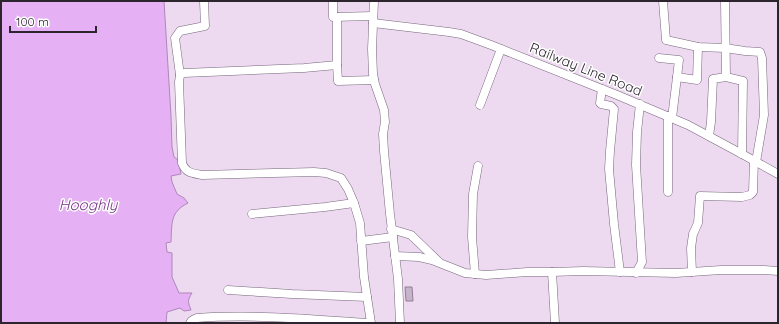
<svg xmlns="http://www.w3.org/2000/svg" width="779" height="324" viewBox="0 0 779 324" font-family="Quicksand,sans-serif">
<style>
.water{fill:#e6b1f4;stroke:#ae87b9}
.building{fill:#c6b4cb;stroke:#907f94}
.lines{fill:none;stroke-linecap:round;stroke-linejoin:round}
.minor-casing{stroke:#76667a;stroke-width:9}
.minor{stroke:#fff;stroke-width:8}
.labels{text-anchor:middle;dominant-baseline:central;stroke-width:3;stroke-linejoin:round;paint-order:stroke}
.street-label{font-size:14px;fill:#2c252e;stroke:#fff}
.water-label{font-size:15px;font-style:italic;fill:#743583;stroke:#fff}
</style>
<rect width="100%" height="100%" fill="#eddaf1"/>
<path class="water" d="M1 1H164L171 116 172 147 174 157 178 160 181 174 171 176 172 182 177 194 184 198 188 203C170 212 172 223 171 242L166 243 167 252 172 253V277L179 293H192C187 301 188 302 191 310L184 311 180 308 167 312 166 323H168H1Z"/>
<path class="building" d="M405 287H412L413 301H406Z"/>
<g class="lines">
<g class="minor-casing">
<g id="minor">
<path d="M333 1V17L373 16"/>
<path d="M374 1 372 49 373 74 375 84 384 110 385 122 383 134 384 151 390 214 398 279 400 323"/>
<path d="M663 1 666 40 698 47 725 48 745 51 760 52 762 58 764 115 756 162"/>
<path d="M725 1 726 77"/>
<path d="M337 17V65"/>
<path d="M373 23 449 32 461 34 491 45 617 95 688 125 742 154 778 174"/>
<path d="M659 58 679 60 677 77"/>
<path d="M180 75 175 38 180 31 205 26 204 1"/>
<path d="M602 89 600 103 601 104 611 106 614 109 610 151 609 169 614 224 620 272"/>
<path d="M480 105 501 49"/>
<path d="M668 116V192"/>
<path d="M672 118 677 77 697 80 698 47"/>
<path d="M709 136 711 122 713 79 726 77 743 81 742 154"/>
<path d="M252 214 325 207 354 203"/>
<path d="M391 229 411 235 439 262"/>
<path d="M361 241 393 237"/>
<path d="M395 256 419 257 432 260 465 273 486 275 527 272H552L583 271 676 273 721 270H764L778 271"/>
<path d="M552 272 555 323"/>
<path d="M692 272 691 248 693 234 698 223 700 196 742 197 750 195 753 192 754 160"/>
<path d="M636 273 642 262 636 165 637 132 640 104"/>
<path d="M475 274 472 237 473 194 478 166"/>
<path d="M228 290 292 294 367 297"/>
<path d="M190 323C191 320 194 319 197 318 253 314 310 319 367 323"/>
<path d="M371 323 364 277 360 223 354 203 348 189 341 178 326 173 314 172 202 175C191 173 186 173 182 163L179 82 180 75 184 73 304 68 337 65 338 81 374 80"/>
</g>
</g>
<use href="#minor" class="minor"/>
</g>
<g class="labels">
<g class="street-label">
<text transform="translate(586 69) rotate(22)">Railway Line Road</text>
</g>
<g class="water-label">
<text x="88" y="204">Hooghly</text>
</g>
</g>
<rect width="779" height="324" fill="none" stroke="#2c252e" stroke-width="4"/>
<path d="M10 26v6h86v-6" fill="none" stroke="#2c252e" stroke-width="2"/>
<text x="16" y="26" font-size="12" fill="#2c252e" stroke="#ffffff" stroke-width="3" paint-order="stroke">100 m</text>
</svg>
